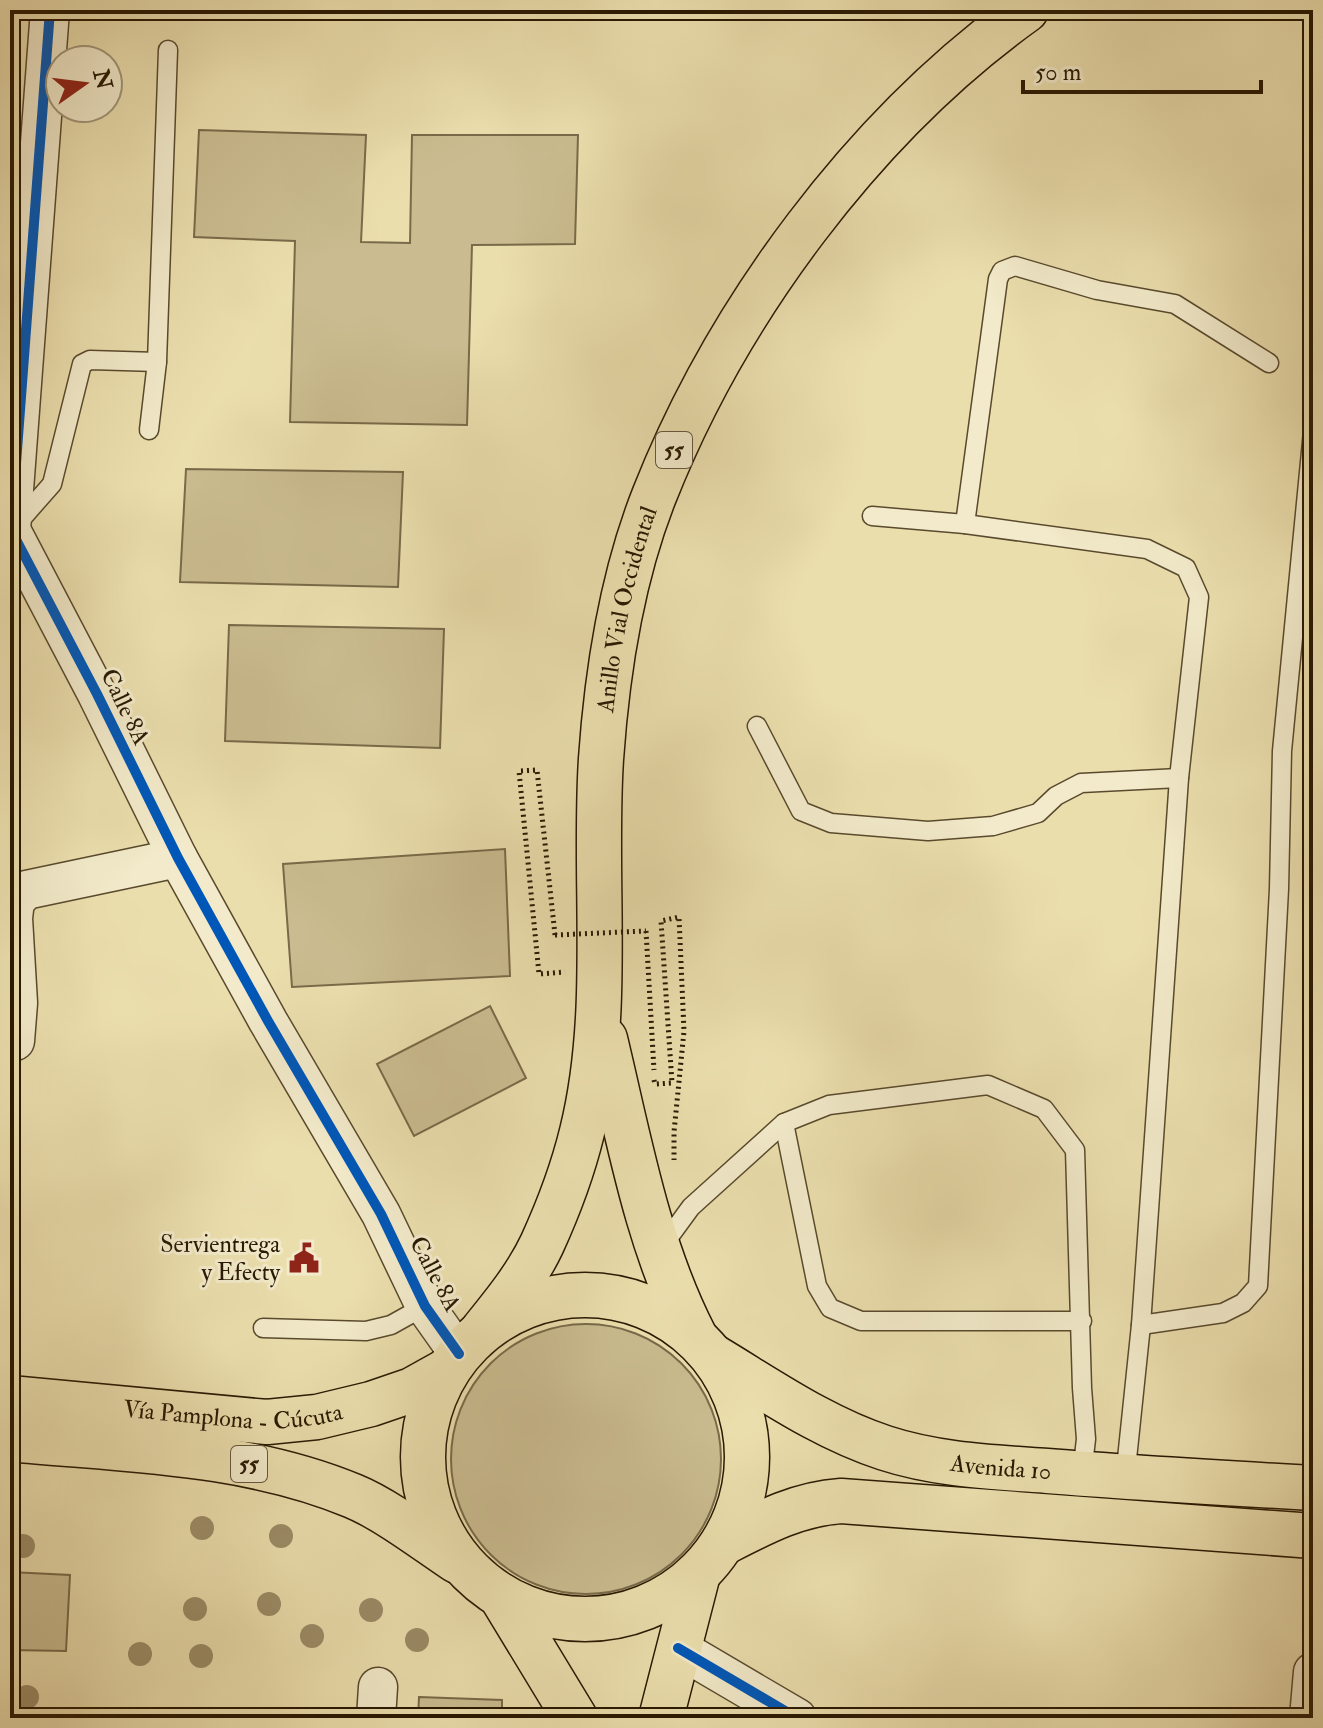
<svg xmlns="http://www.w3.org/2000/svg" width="1323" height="1728" viewBox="0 0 1323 1728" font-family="'IM FELL Double Pica',serif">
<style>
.green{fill:#cabc90;stroke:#796a49;stroke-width:2}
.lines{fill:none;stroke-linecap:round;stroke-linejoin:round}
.service-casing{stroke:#594a2d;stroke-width:21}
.minor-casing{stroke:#594a2d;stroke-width:41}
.primary-casing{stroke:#281802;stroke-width:47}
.trunk-casing{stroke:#281802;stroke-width:47}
.path{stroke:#281802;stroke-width:5;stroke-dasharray:2 4;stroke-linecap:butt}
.service{stroke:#f2eaca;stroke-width:18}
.minor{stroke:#f2eaca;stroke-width:38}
.primary{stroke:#ebdead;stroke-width:44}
.trunk{stroke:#ebdead;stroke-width:44}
.path-bridge{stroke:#281802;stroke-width:5;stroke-dasharray:2 4;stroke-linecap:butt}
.cycleway-casing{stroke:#f2eaca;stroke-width:15}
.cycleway{stroke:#0057b8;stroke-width:10}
.tree{fill:#9b8c67}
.labels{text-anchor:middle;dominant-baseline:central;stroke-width:6;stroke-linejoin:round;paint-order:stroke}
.shield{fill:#f2eaca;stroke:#65573e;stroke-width:2}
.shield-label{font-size:22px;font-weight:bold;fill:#281802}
.street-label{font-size:24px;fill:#281802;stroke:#f2eaca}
.poi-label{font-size:24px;fill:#281802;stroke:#f2eaca;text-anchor:end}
</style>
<rect width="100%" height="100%" fill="#ebdead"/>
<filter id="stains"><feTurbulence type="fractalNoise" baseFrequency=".0025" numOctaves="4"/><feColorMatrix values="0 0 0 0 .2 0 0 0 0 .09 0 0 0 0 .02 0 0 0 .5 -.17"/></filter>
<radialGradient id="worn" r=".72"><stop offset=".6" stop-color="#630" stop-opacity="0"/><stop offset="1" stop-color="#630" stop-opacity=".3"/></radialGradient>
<g class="green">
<path d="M199 130 366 135 361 242 410 243 412 135H578L575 244 472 245 467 425 290 422 295 241 194 237Z"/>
<path d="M186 469 403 472 398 587 180 582Z"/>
<path d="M229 625 444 629 440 748 225 741Z"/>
<path d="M505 849 510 976 292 987 283 864Z"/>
<path d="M490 1006 526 1078 414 1136 377 1064Z"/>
<circle cx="586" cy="1459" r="135"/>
<path d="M10 1572 70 1575 66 1651 10 1650Z"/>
<path d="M419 1697 502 1700V1718H418Z"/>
</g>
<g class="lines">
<g class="service-casing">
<g id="service">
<path d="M149 430 157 362"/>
<path d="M872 516 965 524 1147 549 1186 568 1199 597 1179 778 1141 1325 1125 1478"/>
<path d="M965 524 998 279 1002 271 1015 266 1097 290 1175 304 1269 363"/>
<path d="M16 525 52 484 82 364 90 360 157 362 168 50"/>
<path d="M757 726 801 811 831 823 928 831 993 826 1038 813 1056 796 1081 783 1179 778"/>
<path d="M784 1123 817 1286 830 1308 861 1321H1082"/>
<path d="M661 1248 691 1207 784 1123 829 1105 988 1085 1044 1109 1075 1150 1082 1388 1086 1439 1082 1474"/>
<path d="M1141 1325 1223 1313 1243 1303 1258 1286 1279 889 1282 751 1313 431"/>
<path d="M263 1328 366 1331 391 1325 425 1306"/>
</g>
</g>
<g class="minor-casing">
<g id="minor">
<path d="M50 10 11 530 97 694 178 858 268 1021 381 1214 425 1306 459 1354"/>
<path d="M15 1041 18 1003 13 918 15 901 26 890 178 858"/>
<path d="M678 1648 797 1718"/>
<path d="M376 1718 378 1687"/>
<path d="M1309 1718 1313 1672"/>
</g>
</g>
<g class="primary-casing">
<g id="primary">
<path id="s1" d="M714 1357C769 1390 823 1428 885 1448 937 1465 992 1467 1047 1471 1135 1478 1224 1483 1313 1488"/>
<path d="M723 1543C762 1523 797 1504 841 1501L1313 1536"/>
</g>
</g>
<g class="trunk-casing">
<g id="trunk">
<path d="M605 1039C629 1139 647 1243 694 1335"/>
<circle cx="585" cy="1457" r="162"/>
<path id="s2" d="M483 1330C504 1304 527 1276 542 1244 558 1209 573 1169 582 1132 612 1011 593 882 601 759 607 673 622 577 654 496 727 311 864 126 1026 10"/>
<path id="s3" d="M10 1398 267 1422 317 1417 371 1404 412 1390 448 1370"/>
<path d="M10 1439C124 1450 245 1451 353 1496 385 1509 427 1541 457 1561"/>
<path d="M501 1596 575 1718"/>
<path d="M661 1718 698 1574"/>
</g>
</g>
<g class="path">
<path d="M646 931 654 1070"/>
<path d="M555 935 537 770 519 771 539 974 565 972"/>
<path d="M654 1080 655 1084 672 1083 661 921 679 917 684 1031 674 1132V1160"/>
</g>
<use href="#service" class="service"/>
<use href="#minor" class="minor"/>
<use href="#primary" class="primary"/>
<use href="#trunk" class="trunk"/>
<path class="path-bridge" d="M555 935 646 931"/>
<g class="cycleway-casing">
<g id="cycleway">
<path d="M50 10 11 530 97 694 178 858 268 1021 381 1214 425 1306 459 1354"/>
<path d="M678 1648 797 1718"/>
</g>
</g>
<use href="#cycleway" class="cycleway"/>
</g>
<g class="tree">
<circle cx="202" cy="1528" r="12"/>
<circle cx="281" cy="1536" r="12"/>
<circle cx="23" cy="1546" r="12"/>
<circle cx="269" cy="1604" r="12"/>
<circle cx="195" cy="1609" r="12"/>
<circle cx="371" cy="1610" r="12"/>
<circle cx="312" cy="1636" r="12"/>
<circle cx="417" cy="1640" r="12"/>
<circle cx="140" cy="1654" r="12"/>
<circle cx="201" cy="1656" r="12"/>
<circle cx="27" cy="1697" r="12"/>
</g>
<defs>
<g id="civic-bare" transform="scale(2.4)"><path d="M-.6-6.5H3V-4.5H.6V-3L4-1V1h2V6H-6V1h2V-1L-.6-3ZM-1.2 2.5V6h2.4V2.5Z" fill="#8f2418" stroke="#f2eaca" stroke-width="2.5" paint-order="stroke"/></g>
</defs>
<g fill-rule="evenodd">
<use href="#civic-bare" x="304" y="1258"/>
</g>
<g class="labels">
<g class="shield">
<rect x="656" y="432" width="36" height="36" rx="6"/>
<rect x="231" y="1446" width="36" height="36" rx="6"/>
</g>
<g class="shield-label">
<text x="674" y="450">55</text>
<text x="249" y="1464">55</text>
</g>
<g class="street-label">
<text stroke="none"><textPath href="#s2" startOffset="750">Anillo Vial Occidental</textPath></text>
<text transform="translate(125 707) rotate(64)">Calle 8A</text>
<text transform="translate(435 1274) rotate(62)">Calle 8A</text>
<text stroke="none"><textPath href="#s3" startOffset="224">Vía Pamplona - Cúcuta</textPath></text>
<text stroke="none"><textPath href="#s1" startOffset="312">Avenida 10</textPath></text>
</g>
<g class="poi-label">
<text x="280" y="1244">Servientrega<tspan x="280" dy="28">y Efecty</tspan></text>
</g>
</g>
<rect width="1323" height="1728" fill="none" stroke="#ebdead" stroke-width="40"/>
<rect x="12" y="12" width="1299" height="1704" fill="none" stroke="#281802" stroke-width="4"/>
<rect x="20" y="20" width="1283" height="1688" fill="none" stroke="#281802" stroke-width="2"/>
<g transform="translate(84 84) rotate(76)"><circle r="38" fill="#f2eaca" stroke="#a1967a" stroke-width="2"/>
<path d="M0-6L14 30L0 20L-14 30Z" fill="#8f2418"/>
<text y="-12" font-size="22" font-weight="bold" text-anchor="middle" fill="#281802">N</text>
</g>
<path d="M1023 80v12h238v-12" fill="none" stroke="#281802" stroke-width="4"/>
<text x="1035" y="80" font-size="24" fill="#281802" stroke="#f2eaca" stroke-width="6" paint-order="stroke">50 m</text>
<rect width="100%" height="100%" filter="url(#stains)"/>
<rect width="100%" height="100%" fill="url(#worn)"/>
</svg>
